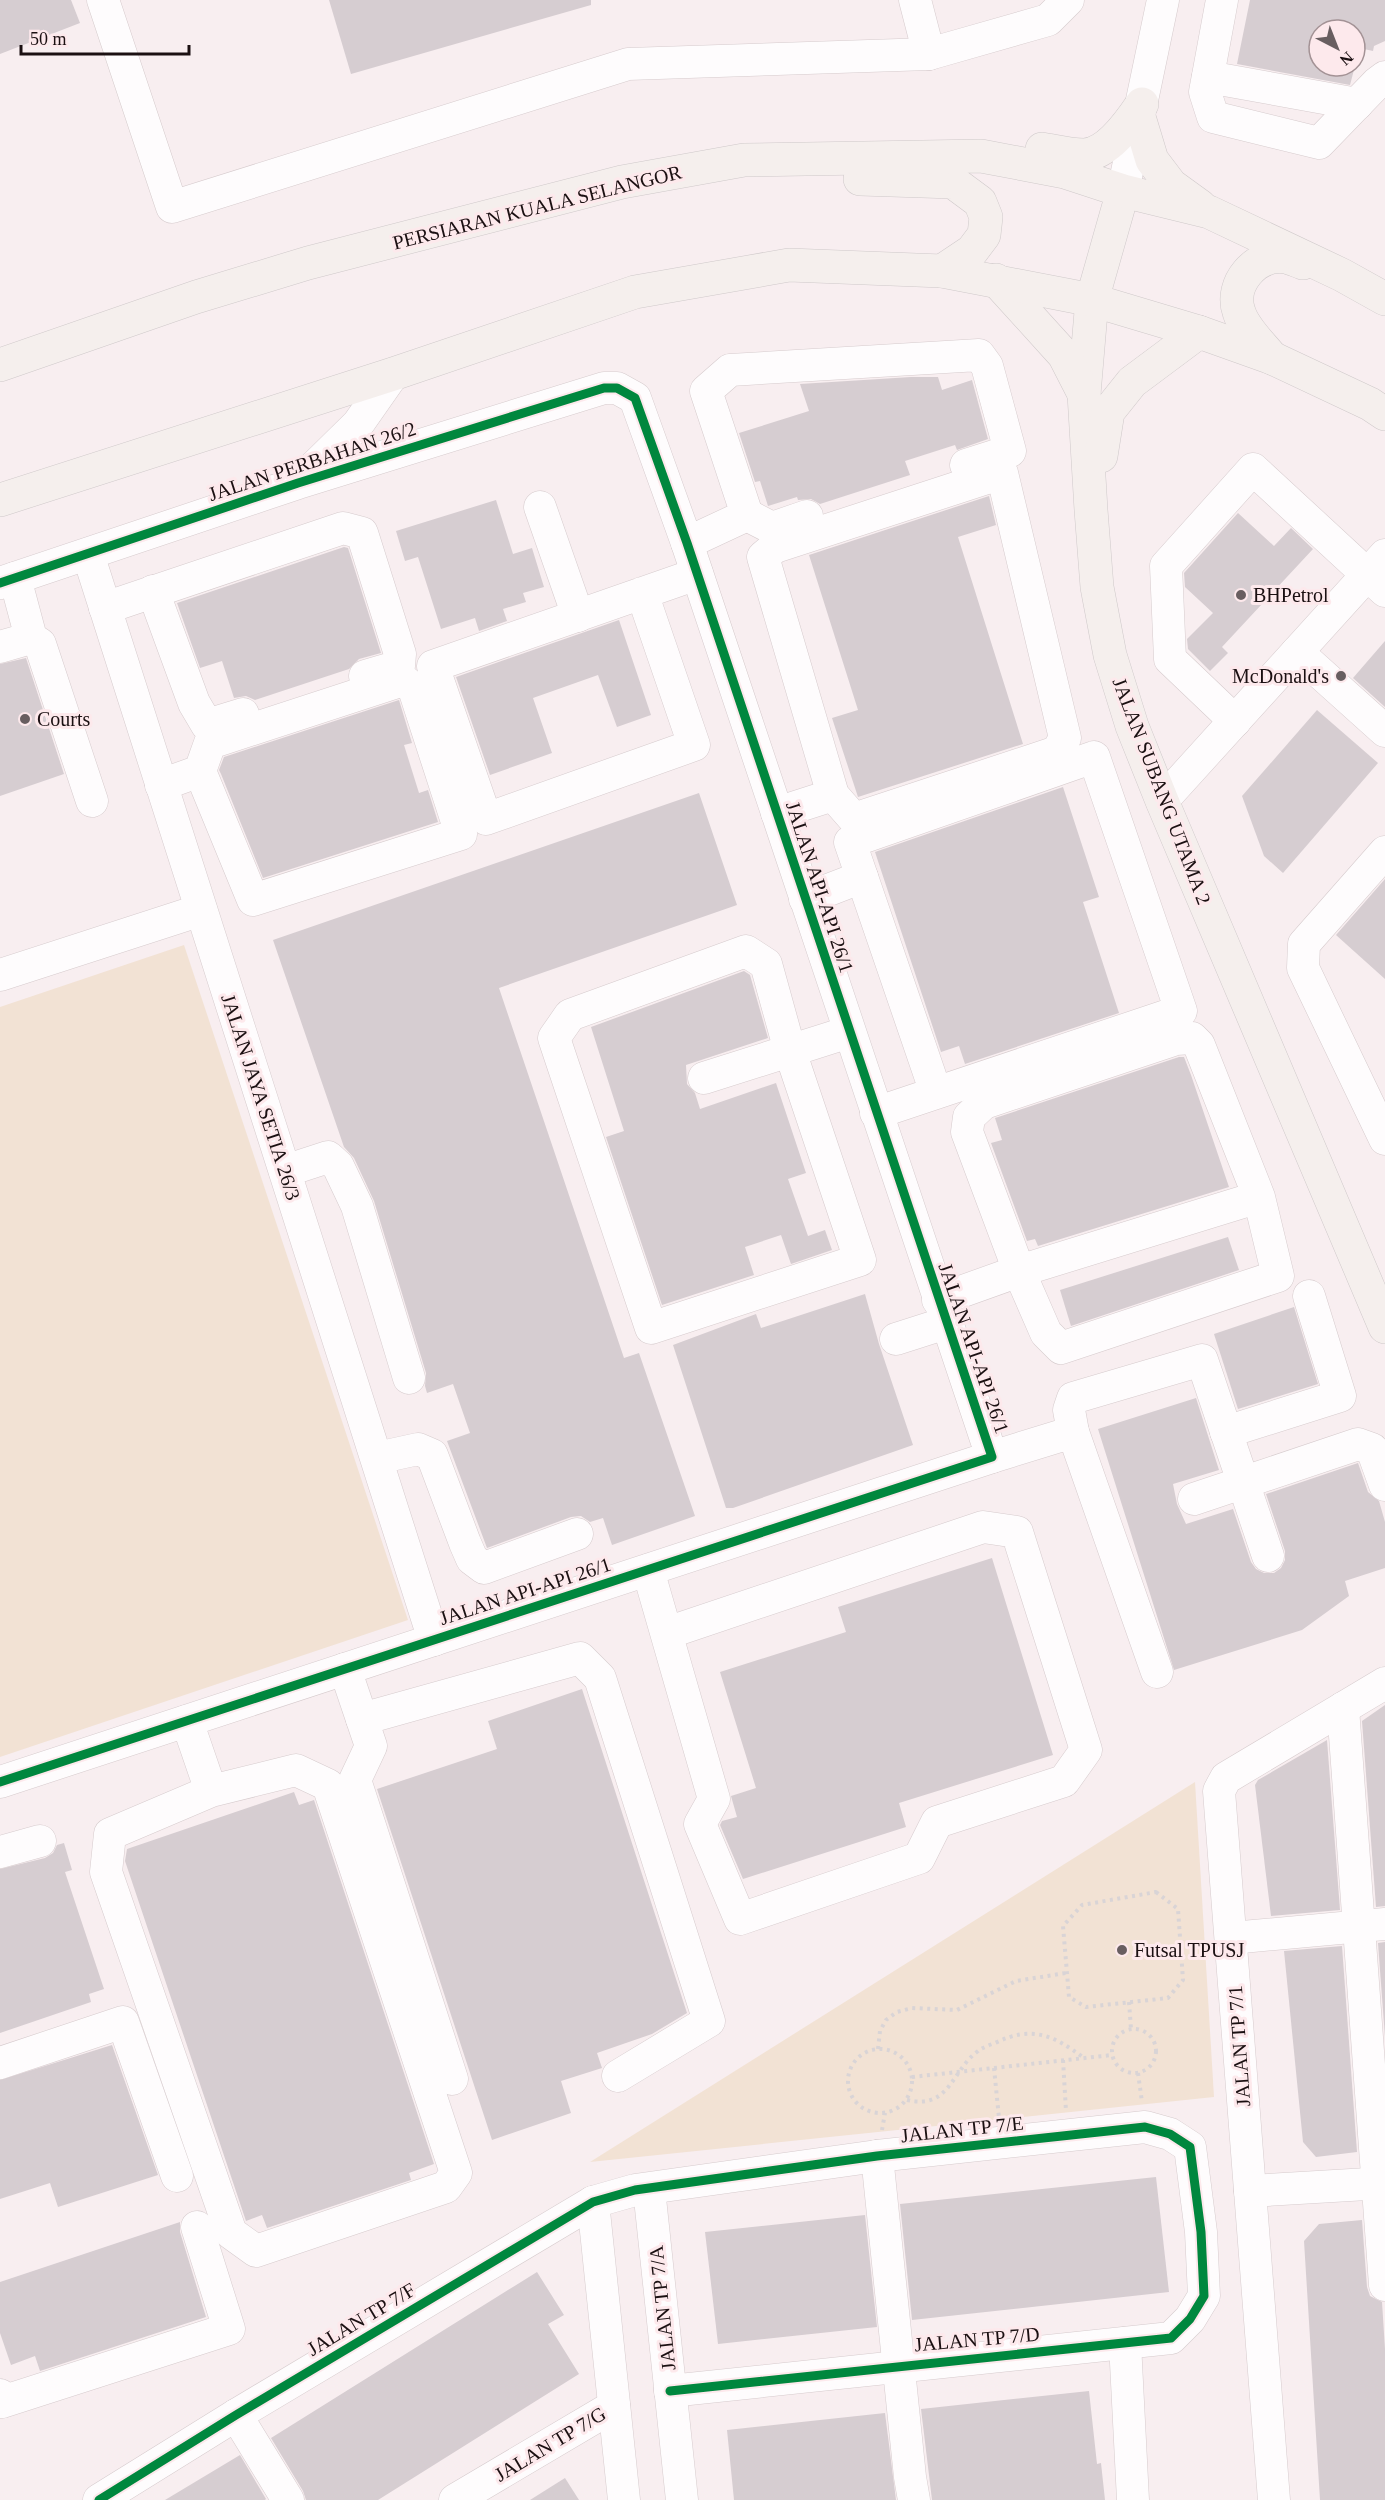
<svg xmlns="http://www.w3.org/2000/svg" width="1385" height="2500" viewBox="0 0 1385 2500" font-family="'Times New Roman',serif">
<style>
.green{fill:#f2e2d4}
.building{fill:#d6cdd1}
.lines{fill:none;stroke-linecap:round;stroke-linejoin:round}
.minor-casing{stroke:#d6cbcd;stroke-width:33}
.major-casing{stroke:#cfc9ca;stroke-width:34}
.path{stroke:#d9d4d6;stroke-width:4;stroke-dasharray:3 4.5;stroke-linecap:butt}
.minor{stroke:#fefcfd;stroke-width:32}
.major{stroke:#f5efed;stroke-width:33}
.cycleway-casing{stroke:#fde9ec;stroke-width:13}
.cycleway{stroke:#00873e;stroke-width:9}
.poi-dot{fill:#685e60;stroke:#fde9ec;stroke-width:2}
.labels{text-anchor:middle;dominant-baseline:central;stroke-width:6;stroke-linejoin:round;paint-order:stroke}
.street-label{font-size:20px;fill:#1b1012;stroke:#fde9ec}
.poi-label{font-size:20px;fill:#1b1012;stroke:#fde9ec;text-anchor:start}
</style>
<rect width="100%" height="100%" fill="#f8eef0"/>
<g class="green">
<path d="M184 945 408 1620 0 1757V1007Z"/>
<path d="M1195 1782 1214 2097 590 2162Z"/>
</g>
<g class="building">
<path d="M0 0H71L80 23 0 54Z"/>
<path d="M329 0H591V5L351 74Z"/>
<path d="M1250 0H1385V41L1374 46 1373 51 1355 47V30H1319V66H1355L1350 85 1237 64Z"/>
<path d="M911 377H938L942 390 972 380 988 439 957 450 955 445 905 461 910 475 820 504 811 499 798 500 797 497 768 506 760 481 755 482 739 433 809 411 800 384Z"/>
<path d="M989 496 996 525 958 537 1023 744 858 797 832 718 858 710 809 555Z"/>
<path d="M496 500 513 554 532 548 544 587 523 593 526 602 503 609 507 621 479 631 475 618 441 629 418 557 405 561 396 531Z"/>
<path d="M1238 513 1274 546 1291 528 1313 549 1222 647 1228 653 1210 671 1188 649 1187 639 1213 613 1185 587 1184 573Z"/>
<path d="M344 547 348 548 381 653 359 659 349 669 255 700 246 696 234 698 222 661 200 668 177 603Z"/>
<path d="M619 620 651 715 617 727 598 675 533 698 552 753 490 775 456 677Z"/>
<path d="M1385 641V707L1353 678Z"/>
<path d="M26 658 64 774 0 796V664Z"/>
<path d="M399 700 412 743 404 745 419 793 428 790 438 822 263 878 221 774 219 770 224 757Z"/>
<path d="M1317 710 1378 763 1283 873 1264 856 1242 796Z"/>
<path d="M1063 787 1099 897 1083 902 1119 1013 965 1064 959 1046 941 1052 875 852Z"/>
<path d="M699 793 737 905 499 988 624 1358 639 1353 695 1516 612 1545 603 1518 590 1522 581 1516 571 1517 487 1548 447 1441 470 1433 453 1384 427 1393 425 1386 426 1373 374 1201 354 1158 344 1147 273 940Z"/>
<path d="M1385 879V979L1336 935Z"/>
<path d="M744 971 750 975 768 1038 686 1065 687 1084 695 1093 700 1109 776 1083 806 1173 788 1179 808 1236 825 1230 832 1250 791 1264 781 1235 745 1247 754 1275 662 1305 606 1137 624 1131 591 1027Z"/>
<path d="M1179 1057H1184L1191 1075 1229 1187 1038 1246 1035 1239 1027 1241 991 1143 1002 1140 995 1118Z"/>
<path d="M1228 1237 1239 1270 1071 1326 1060 1290Z"/>
<path d="M865 1294 879 1344 913 1445 733 1508H726L673 1345 756 1314 761 1328Z"/>
<path d="M1294 1307 1318 1384 1238 1409 1214 1334Z"/>
<path d="M1196 1398 1219 1470 1173 1484 1177 1504 1186 1524 1233 1509 1251 1562 1256 1569 1264 1573H1274L1281 1568 1285 1560V1551L1266 1494 1358 1463 1368 1492 1379 1501 1385 1522V1568L1345 1581 1349 1596 1302 1630 1174 1670 1098 1429Z"/>
<path d="M992 1558 1053 1755 899 1803 906 1827 743 1879 720 1825 722 1821 737 1817 731 1796 756 1788 720 1672 846 1632 838 1607Z"/>
<path d="M582 1689 687 2013 652 2034 597 2053 602 2068 561 2081 571 2113 492 2140 377 1789 497 1749 488 1721Z"/>
<path d="M1385 1705V1906L1376 1907 1362 1721Z"/>
<path d="M1327 1740 1340 1910 1271 1916 1255 1785 1258 1780Z"/>
<path d="M294 1792 299 1805 314 1800 434 2164 409 2173 411 2180 267 2228 262 2215 246 2221 125 1861 127 1849Z"/>
<path d="M64 1843 72 1870 65 1872 104 1989 89 1994 91 2002 0 2033V1869L45 1858 53 1853 57 1845Z"/>
<path d="M1385 1942V2037L1378 1943Z"/>
<path d="M1342 1946 1357 2152 1316 2157 1303 2142 1284 1951Z"/>
<path d="M112 2045 158 2175 58 2207 50 2183 0 2199V2080Z"/>
<path d="M1156 2177 1169 2292 912 2320 900 2204Z"/>
<path d="M865 2215 877 2327 718 2344 705 2232Z"/>
<path d="M1362 2220 1367 2287 1370 2296 1382 2302 1385 2349V2500H1320L1304 2241 1319 2224Z"/>
<path d="M180 2222V2232L206 2317 40 2371 35 2356 11 2365 0 2333V2282Z"/>
<path d="M537 2272 564 2315 548 2324 579 2374 378 2500H306L303 2491 271 2438Z"/>
<path d="M1089 2391 1097 2464 1101 2463 1105 2500H932L921 2409Z"/>
<path d="M885 2413 896 2500H734L727 2430Z"/>
<path d="M240 2455 266 2499 265 2500H165Z"/>
<path d="M565 2478 579 2500H530Z"/>
</g>
<g class="lines">
<g class="minor-casing">
<g id="minor">
<path d="M103 0 172 207 628 64 929 54 1048 20 1068 0"/>
<path d="M915 0 929 54"/>
<path d="M1222 0 1205 92 1213 117 1319 143 1377 83 1385 77"/>
<path d="M1208 77 1357 104"/>
<path d="M1123 191 1163 0"/>
<path d="M1002 473 1065 738 1057 752 854 819 833 795 763 557 775 547Z"/>
<path d="M304 477 358 424 393 374"/>
<path d="M540 507 578 616"/>
<path d="M747 515 772 528 807 516"/>
<path d="M687 543 747 515 706 391 730 370 979 355 987 366 1010 451 966 465"/>
<path d="M88 554 434 1640"/>
<path d="M15 578 31 638 40 644 92 801"/>
<path d="M0 583 298 483 604 388H617L635 398 687 543 992 1457 0 1782"/>
<path d="M153 591 194 703 207 725 243 714"/>
<path d="M642 593 694 745 486 819 433 666 697 574"/>
<path d="M105 608 343 528 362 533 400 654 399 666 365 676"/>
<path d="M0 647 31 638"/>
<path d="M1297 652 1385 731"/>
<path d="M1235 721 1170 659 1166 566 1253 469 1385 591"/>
<path d="M161 785 200 771 210 743 403 680 414 689 461 834 253 900 200 771"/>
<path d="M1162 801 1385 555"/>
<path d="M777 813 833 795"/>
<path d="M1385 852 1304 944 1303 968 1385 1139"/>
<path d="M805 899 862 877"/>
<path d="M746 951 766 964 790 1051 860 1260 651 1328 554 1038 570 1015Z"/>
<path d="M0 975 201 910"/>
<path d="M704 1078 849 1032"/>
<path d="M876 1113 1181 1011 1094 757 850 842 936 1093"/>
<path d="M285 1171 328 1157 338 1166 357 1206 409 1378"/>
<path d="M938 1300 1019 1271 1259 1197 1278 1276 1061 1348 1046 1333 1019 1271 967 1132 969 1117 984 1103 1176 1039 1192 1038 1199 1045 1259 1197"/>
<path d="M896 1339 946 1323"/>
<path d="M1073 1432 1069 1410 1073 1398 1202 1360 1268 1556"/>
<path d="M1226 1432 1340 1396 1309 1296"/>
<path d="M992 1457 1073 1432 1157 1672"/>
<path d="M377 1458 418 1449 432 1455 465 1543 472 1559 484 1568 577 1534"/>
<path d="M1194 1499 1358 1444 1372 1449 1385 1485"/>
<path d="M648 1570 714 1799 700 1824 740 1919 919 1858 937 1822 1064 1781 1086 1750 1017 1532 983 1527 667 1633"/>
<path d="M345 1669 371 1746 355 1780 452 2079"/>
<path d="M1343 1708 1385 2285"/>
<path d="M362 1719 580 1658 600 1678 709 2021 618 2076"/>
<path d="M187 1721 211 1791 296 1770 328 1785 456 2173 446 2187 256 2251 231 2233 106 1872 110 1834 211 1791"/>
<path d="M0 1852 40 1841"/>
<path d="M1231 1938 1385 1924"/>
<path d="M0 2063 123 2022 177 2176"/>
<path d="M877 2156 910 2477 914 2500"/>
<path d="M649 2189 682 2500"/>
<path d="M1250 2191 1385 2183"/>
<path d="M593 2202 624 2500"/>
<path d="M1125 2343 1133 2500"/>
<path d="M0 2395 2 2402 229 2329 197 2227"/>
<path d="M236 2415 288 2500"/>
<path d="M99 2500 236 2415 593 2202 635 2190 877 2156 1145 2127 1170 2134 1190 2147 1201 2232 1204 2296 1190 2319 1171 2338 670 2391"/>
<path d="M455 2500 614 2406"/>
<path d="M1274 2500 1219 1791 1226 1778 1385 1683"/>
</g>
</g>
<g class="major-casing">
<g id="major">
<path d="M1139 117 1152 160 1171 185 1200 206"/>
<path d="M1042 149C1055 151 1070 155 1084 155 1108 154 1130 122 1142 104"/>
<path d="M860 179 953 182 980 202 986 217 984 235 972 251 942 271"/>
<path d="M1123 191 1092 300 1084 394 1091 510 1097 587 1110 655 1132 726 1162 801 1385 1327"/>
<path d="M996 280 1064 355 1084 394"/>
<path d="M1272 358C1261 344 1244 329 1239 312 1229 284 1256 253 1285 257 1291 258 1297 261 1303 263"/>
<path d="M0 365 196 297 308 263 622 182 744 160 981 156 1065 172 1123 191 1209 212 1342 275 1385 299"/>
<path d="M1101 456 1108 412 1132 382 1199 332"/>
<path d="M0 500 393 374 635 292 789 265 942 271 1092 300 1199 332 1272 358 1370 404 1385 414"/>
</g>
</g>
<g class="path">
<path d="M1156 1892 1178 1909 1183 1980 1168 1998 1086 2007 1069 1997 1063 1926 1082 1905Z"/>
<path d="M1129 2002 1131 2029"/>
<circle cx="1134" cy="2051" r="22"/>
<circle cx="880" cy="2081" r="32"/>
<path d="M878 2049 880 2031 886 2020 897 2012 912 2008 957 2010 1016 1981 1066 1973"/>
<path d="M1063 2060 1066 2111"/>
<path d="M994 2068 999 2118"/>
<path d="M1138 2073 1142 2102"/>
<path d="M912 2077 1112 2055"/>
<path d="M907 2100C950 2110 951 2071 978 2051 982 2048 989 2045 995 2043 1032 2025 1053 2035 1084 2058"/>
<path d="M882 2130 885 2113"/>
</g>
<use href="#minor" class="minor"/>
<use href="#major" class="major"/>
<g class="cycleway-casing">
<g id="cycleway">
<path d="M0 583 298 483 604 388H617L635 398 687 543 992 1457 0 1782"/>
<path d="M99 2500 236 2415 593 2202 635 2190 877 2156 1145 2127 1170 2134 1190 2147 1201 2232 1204 2296 1190 2319 1171 2338 670 2391"/>
</g>
</g>
<use href="#cycleway" class="cycleway"/>
</g>
<g class="poi-dot">
<circle cx="1241" cy="595" r="6"/>
<circle cx="1341" cy="676" r="6"/>
<circle cx="25" cy="719" r="6"/>
<circle cx="1122" cy="1950" r="6"/>
</g>
<g class="labels">
<g class="street-label">
<text transform="translate(537 207) rotate(-14)">PERSIARAN KUALA SELANGOR</text>
<text transform="translate(312 461) rotate(-18)">JALAN PERBAHAN 26/2</text>
<text transform="translate(1162 791) rotate(69)">JALAN SUBANG UTAMA 2</text>
<text transform="translate(820 887) rotate(72)">JALAN API-API 26/1</text>
<text transform="translate(261 1097) rotate(72)">JALAN JAYA SETIA 26/3</text>
<text transform="translate(974 1348) rotate(71)">JALAN API-API 26/1</text>
<text transform="translate(525 1591) rotate(-18)">JALAN API-API 26/1</text>
<text transform="translate(1239 2046) rotate(-94)">JALAN TP 7/1</text>
<text transform="translate(962 2129) rotate(-6)">JALAN TP 7/E</text>
<text transform="translate(662 2308) rotate(-96)">JALAN TP 7/A</text>
<text transform="translate(361 2319) rotate(-31)">JALAN TP 7/F</text>
<text transform="translate(977 2339) rotate(-5)">JALAN TP 7/D</text>
<text transform="translate(550 2444) rotate(-31)">JALAN TP 7/G</text>
</g>
<g class="poi-label">
<text x="1253" y="595">BHPetrol</text>
<text x="1329" y="676" text-anchor="end">McDonald's</text>
<text x="37" y="719">Courts</text>
<text x="1134" y="1950">Futsal TPUSJ</text>
</g>
</g>
<g transform="translate(1337 48) rotate(138)"><circle r="28" fill="#fde9ec" stroke="#a39295" stroke-width="1.5"/>
<path d="M0-4.5L10 22L0 15L-10 22Z" fill="#685e60"/>
<text y="-9" font-size="16" font-weight="bold" text-anchor="middle" fill="#1b1012">N</text>
</g>
<path d="M21 45v9h168v-9" fill="none" stroke="#1b1012" stroke-width="3"/>
<text x="30" y="45" font-size="18" fill="#1b1012" stroke="#fde9ec" stroke-width="4.5" paint-order="stroke">50 m</text>
</svg>
